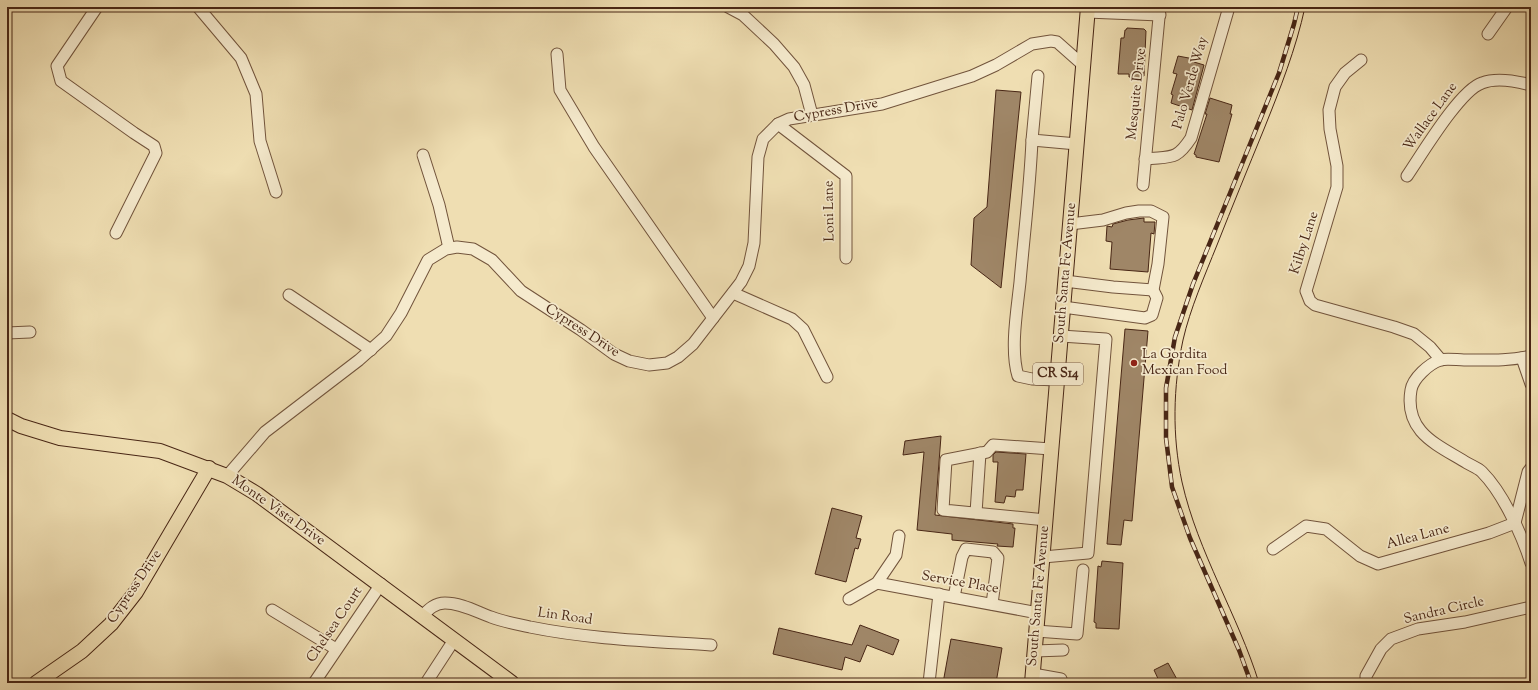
<svg xmlns="http://www.w3.org/2000/svg" width="1538" height="690" viewBox="0 0 1538 690" font-family="'Sorts Mill Goudy',serif">
<style>
.building{fill:#9f8667;stroke:#482615}
.lines{fill:none;stroke-linecap:round;stroke-linejoin:round}
.minor-casing{stroke:#72543c;stroke-width:13}
.major-casing{stroke:#482615;stroke-width:16}
.minor{stroke:#f5eacd;stroke-width:11}
.major{stroke:#efdeb2;stroke-width:14}
.tram{stroke:#482615;stroke-width:1}
.rail-casing{stroke:#482615;stroke-width:4.5}
.rail{stroke:#f5eacd;stroke-width:3;stroke-dasharray:9;stroke-linecap:butt}
.poi-dot{fill:#8f2418;stroke:#f5eacd;stroke-width:1.5}
.labels{text-anchor:middle;dominant-baseline:central;stroke-width:3.5;stroke-linejoin:round;paint-order:stroke}
.shield{fill:#f5eacd;stroke:#7c614c;stroke-width:1}
.shield-label{font-size:13px;font-weight:bold;fill:#482615}
.street-label{font-size:14px;fill:#482615;stroke:#f5eacd}
.poi-label{font-size:14px;fill:#482615;stroke:#f5eacd;text-anchor:start}
</style>
<rect width="100%" height="100%" fill="#efdeb2"/>
<filter id="stains"><feTurbulence type="fractalNoise" baseFrequency=".005" numOctaves="4"/><feColorMatrix values="0 0 0 0 .2 0 0 0 0 .09 0 0 0 0 .02 0 0 0 .5 -.17"/></filter>
<radialGradient id="worn" r=".72"><stop offset=".6" stop-color="#630" stop-opacity="0"/><stop offset="1" stop-color="#630" stop-opacity=".3"/></radialGradient>
<g class="building">
<path d="M1127 28 1144 29 1146 31 1144 76H1141V78L1129 77V74H1118L1121 38H1124L1125 30H1126Z"/>
<path d="M1178 56 1194 59V62L1204 65 1192 110 1171 103 1173 95 1171 94 1177 74 1173 73Z"/>
<path d="M996 90 1021 92 1001 288 971 265 974 218 987 207Z"/>
<path d="M1210 98 1232 105 1230 114H1232L1219 162 1196 157V155L1194 154 1207 114H1205Z"/>
<path d="M1144 218V222H1155L1154 234 1151 233 1148 272 1110 269 1112 242 1106 241 1107 226 1112 227 1113 224 1128 220Z"/>
<path d="M1125 329 1148 331 1132 521 1124 520 1121 545 1107 544Z"/>
<path d="M941 436 935 515 1013 524V528H1015L1013 547 997 546 998 544 952 540V534L917 530 924 452 903 455 905 441Z"/>
<path d="M996 452 1026 454 1023 490H1016L1015 497 1006 496 1004 503 995 502 998 462H993V455Z"/>
<path d="M832 508 862 516 856 538 861 539 858 549 855 548 846 582 815 574Z"/>
<path d="M1102 561 1123 563 1119 629 1096 628V623L1094 622 1098 566 1101 567Z"/>
<path d="M860 625 899 640 893 655 867 645 860 662 845 657 842 670 773 654 779 628 852 645Z"/>
<path d="M951 639 1002 648 996 683H943Z"/>
<path d="M1168 663 1179 683H1160L1154 670Z"/>
</g>
<g class="lines">
<g class="minor-casing">
<g id="minor">
<path d="M97 7 57 66 61 81 134 133 154 146 156 153 116 233"/>
<path d="M198 7 241 58 256 94 260 141 276 192"/>
<path d="M728 7 743 15 774 44 794 67 804 85 812 115"/>
<path d="M1087 12 1160 15"/>
<path d="M1488 34 1507 7"/>
<path d="M557 54 560 90 594 147 713 318"/>
<path d="M1361 60 1345 73 1335 87 1329 110 1330 129 1337 166V187L1306 291 1310 301 1315 305 1394 327 1414 334 1430 347 1441 360"/>
<path d="M1038 76 1032 140 1077 144"/>
<path d="M778 124 846 176V258"/>
<path d="M1032 140C1030 188 1024 235 1020 282 1017 310 1010 350 1018 376L1032 379 1057 380"/>
<path d="M423 155 439 205 449 248"/>
<path d="M1145 159C1171 156 1176 161 1191 138L1229 7"/>
<path d="M1407 176C1422 154 1460 90 1482 83 1497 77 1516 81 1531 85"/>
<path d="M1143 185 1160 7"/>
<path d="M1065 281 1113 287 1153 290"/>
<path d="M733 293 792 319 803 329 827 377"/>
<path d="M289 295 371 350"/>
<path d="M1063 307 1145 318 1152 315 1157 298 1153 290 1158 264 1163 217 1151 211H1139L1126 213 1103 220 1070 224"/>
<path d="M7 333 30 332"/>
<path d="M1531 356C1509 361 1487 360 1464 360 1457 360 1447 358 1440 360 1429 364 1413 378 1411 390 1404 432 1436 444 1467 463 1472 466 1478 468 1482 472 1503 493 1522 535 1531 563"/>
<path d="M1522 358 1531 384"/>
<path d="M227 476 265 432 359 360 386 336 401 313 428 260 446 249 457 247 473 249 492 260 521 291 581 330 614 354 629 361 649 365 667 363 678 357 693 344 741 282 749 266 754 243 758 157 763 139 778 124 789 119 882 104 972 76 996 65 1032 44 1051 41 1057 42 1083 65"/>
<path d="M976 513 980 453"/>
<path d="M1046 520 943 510 946 460 987 452 993 445 1051 449"/>
<path d="M1273 549 1306 526 1326 529 1360 556 1378 564 1489 533 1515 523 1528 472 1531 468"/>
<path d="M1043 557 1088 553 1106 339 1061 336"/>
<path d="M877 583 1038 613"/>
<path d="M954 597 962 557 966 549 993 552 998 558 992 604"/>
<path d="M849 599 877 583 896 555 899 536"/>
<path d="M272 610 336 649"/>
<path d="M422 616C429 609 435 603 445 603 461 603 477 612 491 617 504 622 517 624 530 627 589 639 650 641 711 645"/>
<path d="M1036 631 1077 634 1083 570"/>
<path d="M1035 651 1063 650"/>
<path d="M1033 674 1061 679"/>
<path d="M314 683 381 584"/>
<path d="M426 683 454 640"/>
<path d="M929 683 939 594"/>
<path d="M1366 683V676L1381 649 1391 639 1418 629 1465 622 1531 607"/>
</g>
</g>
<g class="major-casing">
<g id="major">
<path d="M7 419 21 426 60 438 160 451 227 476 257 494 512 683"/>
<path d="M36 683 82 651 111 624 136 592 209 468"/>
<path d="M1032 683 1088 7"/>
</g>
</g>
<use href="#minor" class="minor"/>
<use href="#major" class="major"/>
<path class="tram" d="M1259 683C1238 615 1198 553 1182 482 1172 436 1173 387 1183 340 1190 309 1205 275 1217 245 1232 207 1248 168 1264 129 1280 89 1296 49 1305 7"/>
<g class="rail-casing">
<path id="rail" d="M1251 683 1239 650 1190 538 1172 487 1166 438V388L1175 337 1193 284 1279 73 1294 24 1298 7"/>
</g>
<use href="#rail" class="rail"/>
</g>
<circle class="poi-dot" cx="1134" cy="363" r="4"/>
<g class="labels">
<rect class="shield" x="1033" y="363" width="50" height="22" rx="3"/>
<g class="shield-label">
<text x="1058" y="374">CR S14</text>
</g>
<g class="street-label">
<text transform="translate(1191 83) rotate(-74)">Palo Verde Way</text>
<text transform="translate(1137 94) rotate(-84)">Mesquite Drive</text>
<text transform="translate(836 111) rotate(-10)">Cypress Drive</text>
<text transform="translate(1431 117) rotate(-54)">Wallace Lane</text>
<text transform="translate(830 211) rotate(-91)">Loni Lane</text>
<text transform="translate(1305 243) rotate(-72)">Kilby Lane</text>
<text transform="translate(1066 273) rotate(-85)">South Santa Fe Avenue</text>
<text transform="translate(582 331) rotate(33)">Cypress Drive</text>
<text transform="translate(278 511) rotate(35)">Monte Vista Drive</text>
<text transform="translate(1418 537) rotate(-15)">Allea Lane</text>
<text transform="translate(960 583) rotate(10)">Service Place</text>
<text transform="translate(135 587) rotate(-56)">Cypress Drive</text>
<text transform="translate(1039 596) rotate(-85)">South Santa Fe Avenue</text>
<text transform="translate(1444 611) rotate(-13)">Sandra Circle</text>
<text transform="translate(565 617) rotate(8)">Lin Road</text>
<text transform="translate(335 625) rotate(-56)">Chelsea Court</text>
</g>
<g class="poi-label">
<text x="1142" y="355">La Gordita<tspan x="1142" dy="16">Mexican Food</tspan></text>
</g>
</g>
<rect width="1538" height="690" fill="none" stroke="#efdeb2" stroke-width="24"/>
<rect x="8" y="8" width="1522" height="674" fill="none" stroke="#482615" stroke-width="2"/>
<rect x="12" y="12" width="1514" height="666" fill="none" stroke="#482615"/>
<rect width="100%" height="100%" filter="url(#stains)"/>
<rect width="100%" height="100%" fill="url(#worn)"/>
</svg>
